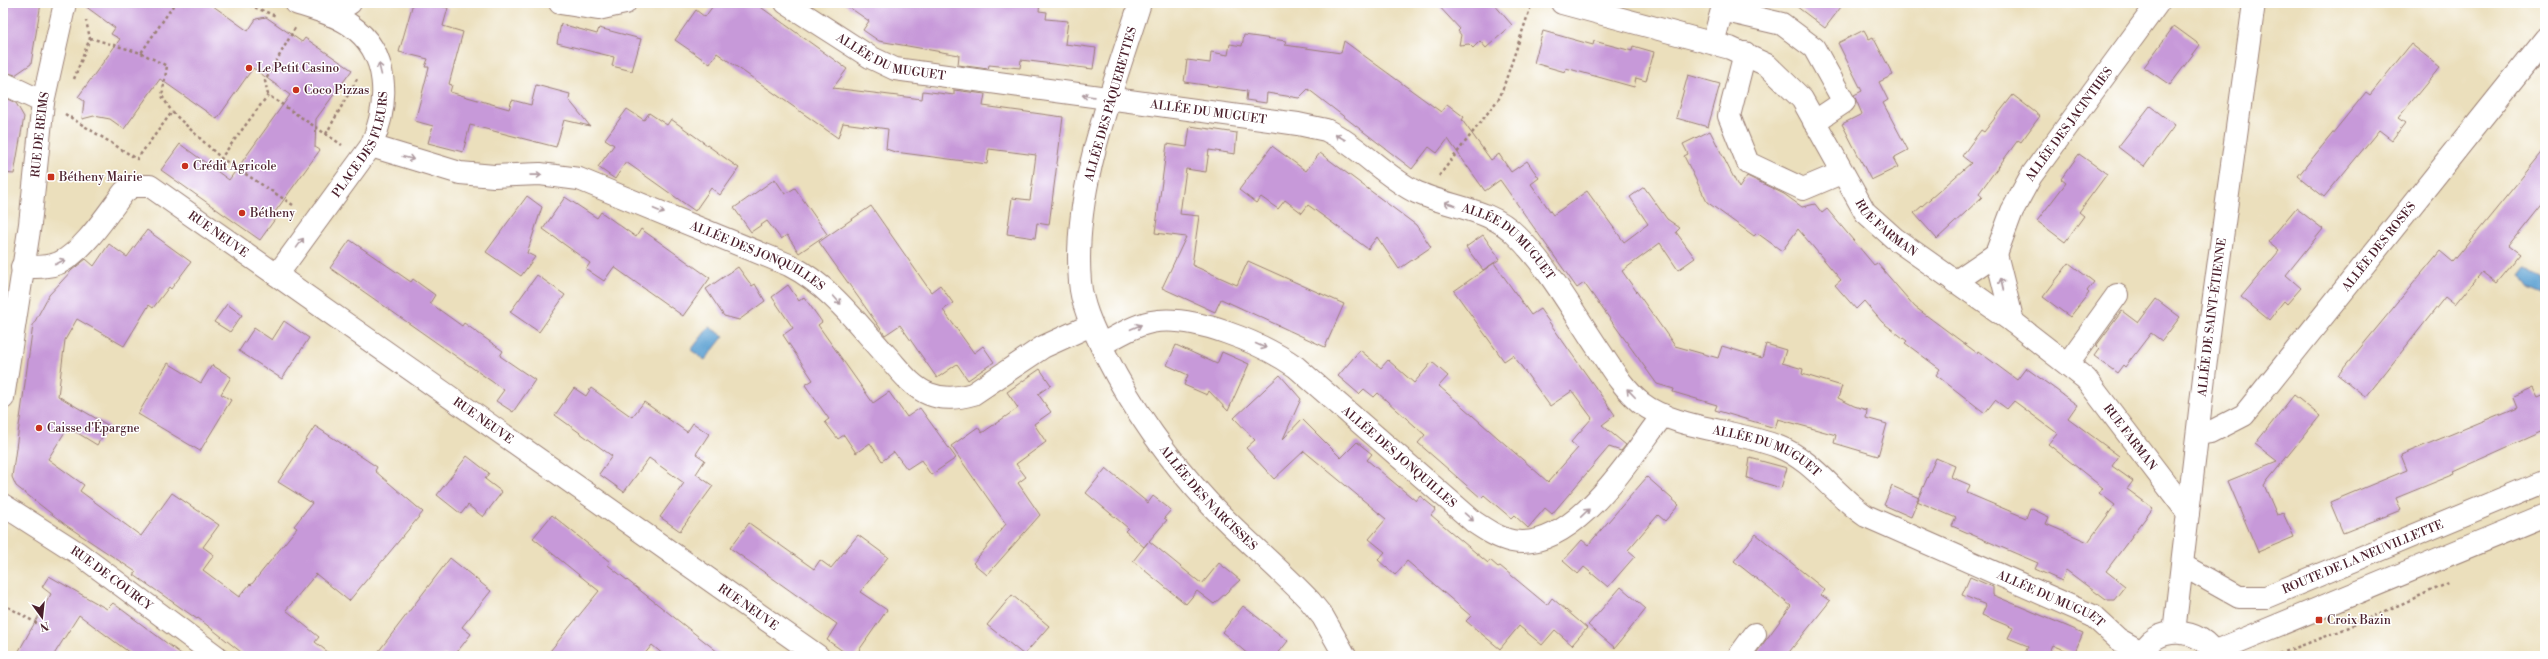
<svg xmlns="http://www.w3.org/2000/svg" width="2548" height="659" viewBox="0 0 2548 659" font-family="'Libre Bodoni',serif">
<style>
.water{fill:#5da1d2;stroke:#54607e}
.building{fill:#c799d9}
.lines{fill:none;stroke-linecap:round;stroke-linejoin:round}
.minor-casing{stroke:#9a7f74;stroke-width:24}
.path{stroke:#9a7f74;stroke-width:2.5;stroke-dasharray:3 3;stroke-linecap:butt}
.minor{stroke:#fff;stroke-width:22}
.oneway{stroke:#ae9aa0}
.poi-dot{fill:#c8321e;stroke:#fff;stroke-width:1.5}
.labels{text-anchor:middle;dominant-baseline:central;stroke-width:3;stroke-linejoin:round;paint-order:stroke}
.street-label{font-size:12px;fill:#4a1f2b;stroke:#fff}
.poi-label{font-size:12px;fill:#4a1f2b;stroke:#fff;text-anchor:start}
</style>
<rect width="100%" height="100%" fill="#fff"/>
<filter id="ink" filterUnits="userSpaceOnUse"><feTurbulence type="fractalNoise" baseFrequency=".025" numOctaves="2"/><feDisplacementMap in="SourceGraphic" scale="8" xChannelSelector="R" yChannelSelector="G"/><feConvolveMatrix kernelMatrix="1 2 1 2 8 2 1 2 1" color-interpolation-filters="sRGB"/></filter>
<filter id="wash" filterUnits="userSpaceOnUse"><feTurbulence type="fractalNoise" baseFrequency=".012" numOctaves="4" result="noise"/><feDisplacementMap in="SourceGraphic" scale="16" xChannelSelector="R" yChannelSelector="G"/><feGaussianBlur stdDeviation="0.9" result="paint"/><feColorMatrix in="noise" values="0 0 0 0 0 0 0 0 0 0 0 0 0 0 0 0 0 1.4 0 .05"/><feComposite in="paint" operator="in"/></filter>
<g filter="url(#wash)">
<rect width="100%" height="100%" fill="#ebdfbc"/>
<g class="water">
<path d="M2526 268 2545 281 2544 295 2530 289 2520 276Z"/>
<path d="M709 327 724 336 705 360 691 350Z"/>
</g>
<g id="blocks">
<g class="building">
<path d="M3 3H41L31 64 15 75 3 71Z"/>
<path d="M81 3H209L248 31 256 19 266 17 302 42 305 38 352 70 316 119 315 147 320 150 275 212 278 215 260 240 161 170 180 144 229 180 290 95 253 68 217 119 160 79 124 129 110 119 94 116 82 119 84 101 78 97 120 39 111 34 115 28Z"/>
<path d="M413 3H427L448 8 443 26 463 32 449 84 452 85 450 92 509 109 512 100 531 105 536 85 570 94 569 100 590 126 564 120 556 147 470 125 463 152 428 143 433 126 415 121 429 67H425L428 59 399 52Z"/>
<path d="M715 3H755L783 23 847 69 833 88 922 99 923 91 954 95V90L985 94 983 106 1063 117 1049 225 1037 223 1035 238 1007 234 1012 198 1030 200 1036 155 989 149 987 164 895 152 886 149 888 129 843 123 838 138 717 53 710 64 675 40 696 10 705 17Z"/>
<path d="M843 3H1040L1039 11 1047 12 1046 19 1068 21 1065 44 1096 48 1093 69 1021 60 1020 68 989 65 988 69 958 65 959 55 879 41 863 30 869 21Z"/>
<path d="M1436 3H1493L1512 25 1486 48 1480 41 1473 48 1469 44 1459 45 1461 35 1458 31 1460 29Z"/>
<path d="M1792 3H1844L1825 28Z"/>
<path d="M561 24 597 34 599 28 641 39 632 71 612 66 614 57 557 43Z"/>
<path d="M2174 26 2200 45 2170 85 2144 67Z"/>
<path d="M1864 30 1869 39 1873 37 1893 75 1879 82 1888 100 1883 103 1908 150 1893 158 1898 167 1871 180 1842 124 1862 114 1854 95 1862 91 1838 43Z"/>
<path d="M1543 31 1593 45 1594 41 1632 51 1633 46 1654 52 1646 81 1636 78 1634 87 1566 68 1565 72 1534 63Z"/>
<path d="M1244 35 1286 41 1285 45 1341 53 1344 41 1441 112 1447 104 1464 117 1462 120 1491 160 1499 154 1511 172 1527 161 1539 178 1531 184 1553 215 1587 191 1624 242 1648 224 1630 197 1644 187 1667 219 1680 228 1676 232 1695 258 1678 270 1660 243 1622 271 1675 346 1718 358 1722 346 1762 358 1766 344 1786 350 1782 363 1803 369 1802 374 1842 386 1838 398 1854 406 1867 410 1866 418 1887 424 1878 456 1834 443 1836 435 1778 419 1775 428 1715 410 1717 405 1673 392 1674 389 1657 384 1584 283 1577 288 1500 180 1485 191 1448 139 1437 153 1429 147 1412 169 1308 89 1299 98 1267 93 1266 103 1246 100 1247 91 1184 82 1187 60 1210 63 1211 52 1228 55 1230 44 1242 46Z"/>
<path d="M2411 44 2440 67 2398 118 2405 123 2392 140 2379 130 2324 197 2298 176 2366 92 2370 95Z"/>
<path d="M1688 75 1720 84 1708 127 1676 118Z"/>
<path d="M2013 95 2040 116 2021 142 2018 140 1979 193 1982 197 1937 239 1914 213 1971 163 1962 156 1981 130 1984 132Z"/>
<path d="M3 97 16 103 24 117 14 174 3 173Z"/>
<path d="M2150 106 2175 125 2144 167 2118 147Z"/>
<path d="M627 109 644 120 649 113 667 125 671 119 739 168 720 195 711 188 695 211 626 162 615 179 598 167 614 145 605 139Z"/>
<path d="M1190 126 1237 133 1235 154 1209 150 1206 172 1186 169 1180 214 1199 216 1192 265 1237 285 1248 261 1344 304 1325 347 1221 299 1215 312 1162 288 1186 237 1155 233 1167 144 1187 147Z"/>
<path d="M1710 131 1739 188 1747 176 1784 194 1802 207 1815 204 1822 213 1827 209 1874 265 1877 263 1915 307 1977 353 1978 351 2017 380 2026 368 2077 405 2068 418 2119 456 2112 466 2133 481 2127 489 2153 508 2106 571 2125 586 2114 600H2106L2066 570 2062 581 2035 569 2038 563 1952 526 1956 518 1917 501 1936 458 1955 466 1951 477 1970 485 1967 493 2026 518 2030 508 2049 517 2046 524 2088 542 2115 505 2099 493 2103 488 2048 444 2057 433 2014 401 2007 409 1995 400 1985 413 1936 375 1940 369 1905 343 1907 341 1882 322 1864 301 1856 309 1835 285 1841 280 1798 229 1782 251 1757 233 1754 236 1707 202 1684 156 1688 154 1683 144Z"/>
<path d="M1272 146 1306 171 1320 153 1416 225 1431 247 1399 269 1377 237 1368 249 1308 205 1302 213 1285 200 1278 209 1261 197 1256 203 1239 190Z"/>
<path d="M2545 149V201L2509 246 2520 254 2496 283 2482 272 2455 305 2445 297 2366 397 2338 375 2440 251 2453 262Z"/>
<path d="M2079 154 2107 174 2079 212 2084 216 2065 242 2037 221 2066 183 2061 179Z"/>
<path d="M775 179 785 194 795 188 827 234 799 253 787 235 781 239 767 221 751 232 734 208Z"/>
<path d="M527 196 542 207 527 253 535 257 521 276 486 252Z"/>
<path d="M565 197 597 218 601 212 636 237 641 229 710 278 683 316 614 267 604 281 586 269 590 263 543 229Z"/>
<path d="M871 206 931 292 940 285 953 303 943 310 974 353 983 346 994 362 968 380 957 364 937 378 900 325 885 335 819 242Z"/>
<path d="M2296 208 2323 229 2286 275 2301 288 2287 304 2284 301 2269 320 2241 297 2279 251 2268 242Z"/>
<path d="M147 230 191 262 171 289 169 287 153 308 149 305 124 346 77 319 65 340 58 396 109 426 97 445 68 427 48 459 84 485 80 491 141 536 172 493 219 525 203 547 214 555 203 570 239 597 250 584 251 585 297 528 294 526 312 503 278 482 315 426 377 467 375 471 423 512 349 601 316 574 286 610 319 637 315 642 333 656H246L198 618 197 619 134 575 136 572 67 526 16 486 12 477 33 325 49 295 72 270 86 259 94 266 109 244 127 257Z"/>
<path d="M1483 235 1500 259 1483 270 1466 247Z"/>
<path d="M350 240 411 282 413 279 435 295 430 303 462 326 464 323 503 351 500 356 535 380 513 412 496 401 504 390 330 268Z"/>
<path d="M1494 263 1531 315 1540 309 1552 326 1615 415 1602 425 1626 445 1621 451 1609 447 1552 514 1545 508 1528 528 1514 515 1511 518 1484 495 1481 498 1418 443 1425 435 1378 393 1374 397 1364 389 1359 394 1338 376 1360 350 1381 368 1388 360 1414 383 1432 362 1448 376 1439 386 1548 482 1578 448 1571 442 1592 418 1572 391 1550 406 1513 355 1504 361 1454 291Z"/>
<path d="M2069 263 2094 282 2087 291 2089 293 2070 317 2043 297Z"/>
<path d="M738 267 752 286 755 284 765 301 739 320 724 316 706 289Z"/>
<path d="M537 275 565 295 539 332 510 312Z"/>
<path d="M788 285 799 301 804 297 822 322 818 325 873 403 889 392 907 417 920 408 956 458 931 475 921 460 907 469 894 452 882 461 870 443 856 453 844 435 838 439 825 422 829 419 805 385 813 380 783 335 793 328 772 297Z"/>
<path d="M2156 299 2180 317 2162 341 2151 333 2125 367 2123 365 2117 373 2094 356 2099 349 2096 346 2122 311 2138 323Z"/>
<path d="M227 304 242 315 230 332 214 322Z"/>
<path d="M284 321 309 338 282 379 239 351 254 328 272 340Z"/>
<path d="M1176 345 1217 364 1222 352 1249 364 1228 411 1209 391 1207 395 1184 385 1188 375 1167 365Z"/>
<path d="M168 363 201 383 212 365 231 377 221 394 231 400 200 451 138 414Z"/>
<path d="M1040 369 1051 385 1038 394 1051 412 1034 424 1046 442 1016 464 1026 477 1018 483 1040 515 987 575 973 563 1006 524 951 446 978 427 982 433 1018 408 1007 392Z"/>
<path d="M1280 375 1301 399 1283 439 1302 419 1341 458 1357 442 1372 454 1367 460 1416 501 1420 496 1436 509 1431 515 1488 563 1490 560 1498 567 1500 566 1547 605 1552 598 1587 628 1572 645 1555 630 1542 645 1519 626 1500 649 1466 621 1471 616 1407 561 1395 575 1378 560 1385 552 1369 539 1386 519 1304 451 1274 479 1246 448 1255 440 1234 418Z"/>
<path d="M574 388 586 396 591 388 632 417 644 402 687 432 693 423 709 434 696 454 705 460 696 474 713 486 680 531 660 517 684 483 649 458 624 492 599 474 612 456 555 415Z"/>
<path d="M2533 388 2538 398 2545 395V430L2454 471 2455 474 2396 498 2401 510 2343 533 2330 502 2407 470 2401 455 2517 407 2513 397Z"/>
<path d="M2294 395 2320 416 2264 485 2277 515 2283 513 2294 537 2258 552 2228 481 2277 461 2255 444Z"/>
<path d="M467 456 489 473 485 479 502 492 483 517 468 505 461 514 437 495Z"/>
<path d="M1750 458 1787 468 1781 488 1747 478Z"/>
<path d="M1106 468 1148 503 1153 496 1171 510 1164 518 1167 520 1149 541 1202 584 1219 563 1240 580 1214 604 1197 591 1186 604 1133 561 1148 542 1144 547 1125 531 1128 528 1086 493Z"/>
<path d="M1647 477 1679 505 1665 521 1658 515 1628 550 1635 556 1608 587 1584 567 1578 574 1563 561 1582 540 1588 545Z"/>
<path d="M1892 486 1919 498 1911 517 1884 505Z"/>
<path d="M552 515 610 562 608 565 723 656H665L652 645 643 656H546L599 591 533 538Z"/>
<path d="M749 523 814 569 820 560 831 568 858 535 888 557 860 592 887 610 855 656H850L827 640 837 624 730 548Z"/>
<path d="M1756 534 1825 590 1821 595 1830 601 1786 656H1754L1791 606 1734 561Z"/>
<path d="M450 558 491 591 462 627 471 634 454 656H375Z"/>
<path d="M49 576 107 609 113 603 184 656H134L79 615 53 656H16L51 594 42 587Z"/>
<path d="M1970 577 1993 587V595L2083 633 2074 654 2053 645 2048 656H2024L2028 646 2008 638 2013 628 1982 615 1986 605 1962 595Z"/>
<path d="M1621 587 1646 609 1615 648 1588 625Z"/>
<path d="M1012 595 1049 626 1024 655 987 625Z"/>
<path d="M1243 606 1288 641 1276 656H1250L1222 632Z"/>
</g>
</g>
</g>
<g filter="url(#ink)">
<use href="#blocks" fill-opacity="0" stroke="#9a7f74" stroke-width="1"/>
<g class="lines">
<g class="minor-casing">
<g id="minor">
<path d="M560 3 598 9 625 3"/>
<path id="s1" d="M786 3 870 57 895 69 1298 124 1326 130 1337 136C1364 152 1386 176 1414 191 1446 207 1490 208 1516 235 1549 267 1575 315 1601 353 1613 371 1624 389 1641 403 1674 429 1739 430 1779 447 1813 460 1836 496 1866 516L2093 616 2118 639 2143 653"/>
<path id="s2" d="M1140 3C1113 89 1072 191 1080 282 1082 308 1095 332 1106 356 1133 409 1168 459 1209 503 1241 537 1278 567 1310 601L1323 617 1345 656"/>
<path id="s3" d="M1562 3 1730 48 1767 65 1802 99 1865 212 1894 238 2013 322 2086 379 2188 513"/>
<path d="M331 15 350 3"/>
<path d="M1713 43 1722 10 1782 24 1814 48 1844 102 1814 122"/>
<path d="M1745 53 1729 116 1748 163 1803 189 1841 173"/>
<path d="M3 83 43 102"/>
<path id="s4" d="M371 146 460 173 494 176 540 174 579 179 789 265C830 286 856 322 886 355 899 369 911 387 929 394 944 400 958 398 973 394L1043 347 1091 325"/>
<path id="s5" d="M1996 254 2012 211 2031 176 2158 3"/>
<path id="s6" d="M22 267C35 267 47 268 59 263 83 252 108 213 124 192L133 186H150L818 656"/>
<path id="s7" d="M277 275 371 146C389 105 391 53 350 25 334 14 314 9 296 3"/>
<path d="M1955 282 1996 254 2013 322"/>
<path id="s8" d="M1101 345C1117 336 1133 326 1151 322 1193 314 1262 343 1296 367L1474 522C1486 530 1498 538 1512 541 1574 553 1631 456 1663 415"/>
<path d="M2068 363 2117 295"/>
<path id="s9" d="M3 398 30 224 43 102 65 3"/>
<path id="s10" d="M2199 434 2211 432 2244 415 2545 39"/>
<path id="s11" d="M3 505 78 553 216 656"/>
<path id="s12" d="M2182 565 2239 597H2266L2545 481"/>
<path id="s13" d="M2174 632 2210 326 2254 3"/>
<path d="M2213 652 2545 515"/>
<path d="M1739 656 1755 634"/>
<path d="M2142 656C2152 623 2204 627 2215 656"/>
</g>
</g>
<g class="path">
<path d="M244 3 276 16"/>
<path d="M90 38 141 53 175 3"/>
<path d="M141 53 167 66 162 96 172 112"/>
<path d="M74 79 90 38 86 21"/>
<path d="M268 95 265 81 295 28"/>
<path d="M65 114 137 159 172 112 221 158"/>
<path d="M326 134 357 79"/>
<path d="M1439 176 1500 97 1532 3"/>
<path d="M293 205 221 158 268 95 342 145"/>
<path d="M3 604 43 627"/>
<path d="M2274 656 2340 631 2451 582"/>
</g>
<use href="#minor" class="minor"/>
</g>
<defs><path id="oneway-shaft" d="M-6 0H5M1.5-3L5.5 0L1.5 3" fill="none" stroke-width="1.6" stroke-linecap="round" stroke-linejoin="round"/></defs>
<g class="oneway">
<use href="#oneway-shaft" transform="translate(380 69) rotate(-104)"/>
<use href="#oneway-shaft" transform="translate(1088 96) rotate(-172)"/>
<use href="#oneway-shaft" transform="translate(1340 137) rotate(-150)"/>
<use href="#oneway-shaft" transform="translate(408 158) rotate(15)"/>
<use href="#oneway-shaft" transform="translate(536 175) rotate(-1)"/>
<use href="#oneway-shaft" transform="translate(1450 204) rotate(-163)"/>
<use href="#oneway-shaft" transform="translate(659 211) rotate(23)"/>
<use href="#oneway-shaft" transform="translate(300 243) rotate(-54)"/>
<use href="#oneway-shaft" transform="translate(60 262) rotate(-27)"/>
<use href="#oneway-shaft" transform="translate(2002 284) rotate(-103)"/>
<use href="#oneway-shaft" transform="translate(837 300) rotate(48)"/>
<use href="#oneway-shaft" transform="translate(1136 327) rotate(-23)"/>
<use href="#oneway-shaft" transform="translate(1261 346) rotate(24)"/>
<use href="#oneway-shaft" transform="translate(1631 393) rotate(-134)"/>
<use href="#oneway-shaft" transform="translate(1585 513) rotate(-44)"/>
<use href="#oneway-shaft" transform="translate(1469 517) rotate(41)"/>
</g>
</g>
<g class="poi-dot">
<circle cx="249" cy="68" r="4"/>
<circle cx="296" cy="90" r="4"/>
<circle cx="185" cy="166" r="4"/>
<rect x="47" y="173" width="8" height="8" rx="2"/>
<circle cx="242" cy="213" r="4"/>
<circle cx="39" cy="428" r="4"/>
<rect x="2315" y="616" width="8" height="8" rx="2"/>
</g>
<g class="labels">
<g class="street-label">
<text stroke="none"><textPath href="#s1" startOffset="120">ALLÉE DU MUGUET</textPath></text>
<text transform="translate(1111 104) rotate(-74)">ALLÉE DES PÂQUERETTES</text>
<text stroke="none"><textPath href="#s1" startOffset="444">ALLÉE DU MUGUET</textPath></text>
<text stroke="none"><textPath href="#s5" startOffset="150">ALLÉE DES JACINTHES</textPath></text>
<text stroke="none"><textPath href="#s9" startOffset="266">RUE DE REIMS</textPath></text>
<text stroke="none"><textPath href="#s7" startOffset="157">PLACE DES FLEURS</textPath></text>
<text stroke="none"><textPath href="#s3" startOffset="419">RUE FARMAN</textPath></text>
<text stroke="none"><textPath href="#s6" startOffset="246">RUE NEUVE</textPath></text>
<text stroke="none"><textPath href="#s1" startOffset="780">ALLÉE DU MUGUET</textPath></text>
<text stroke="none"><textPath href="#s10" startOffset="265">ALLÉE DES ROSES</textPath></text>
<text stroke="none"><textPath href="#s4" startOffset="407">ALLÉE DES JONQUILLES</textPath></text>
<text stroke="none"><textPath href="#s13" startOffset="317">ALLÉE DE SAINT-ÉTIENNE</textPath></text>
<text stroke="none"><textPath href="#s6" startOffset="570">RUE NEUVE</textPath></text>
<text stroke="none"><textPath href="#s3" startOffset="743">RUE FARMAN</textPath></text>
<text stroke="none"><textPath href="#s1" startOffset="1128">ALLÉE DU MUGUET</textPath></text>
<text stroke="none"><textPath href="#s8" startOffset="347">ALLÉE DES JONQUILLES</textPath></text>
<text stroke="none"><textPath href="#s2" startOffset="542">ALLÉE DES NARCISSES</textPath></text>
<text stroke="none"><textPath href="#s12" startOffset="197">ROUTE DE LA NEUVILLETTE</textPath></text>
<text stroke="none"><textPath href="#s11" startOffset="131">RUE DE COURCY</textPath></text>
<text stroke="none"><textPath href="#s1" startOffset="1452">ALLÉE DU MUGUET</textPath></text>
<text stroke="none"><textPath href="#s6" startOffset="894">RUE NEUVE</textPath></text>
</g>
<g class="poi-label">
<text x="257" y="68">Le Petit Casino</text>
<text x="304" y="90">Coco Pizzas</text>
<text x="193" y="166">Crédit Agricole</text>
<text x="59" y="177">Bétheny Mairie</text>
<text x="250" y="213">Bétheny</text>
<text x="47" y="428">Caisse d'Épargne</text>
<text x="2327" y="620">Croix Bazin</text>
</g>
</g>
<rect width="2548" height="659" fill="none" stroke="#fff" stroke-width="16"/>
<g transform="translate(42 617) rotate(165)" stroke="#ffffff" stroke-width="3" paint-order="stroke">
<path d="M0-3L7 15L0 10L-7 15Z" fill="#4a1f2b"/>
<text y="-6" font-size="11" font-weight="bold" text-anchor="middle" fill="#4a1f2b">N</text>
</g>
</svg>
